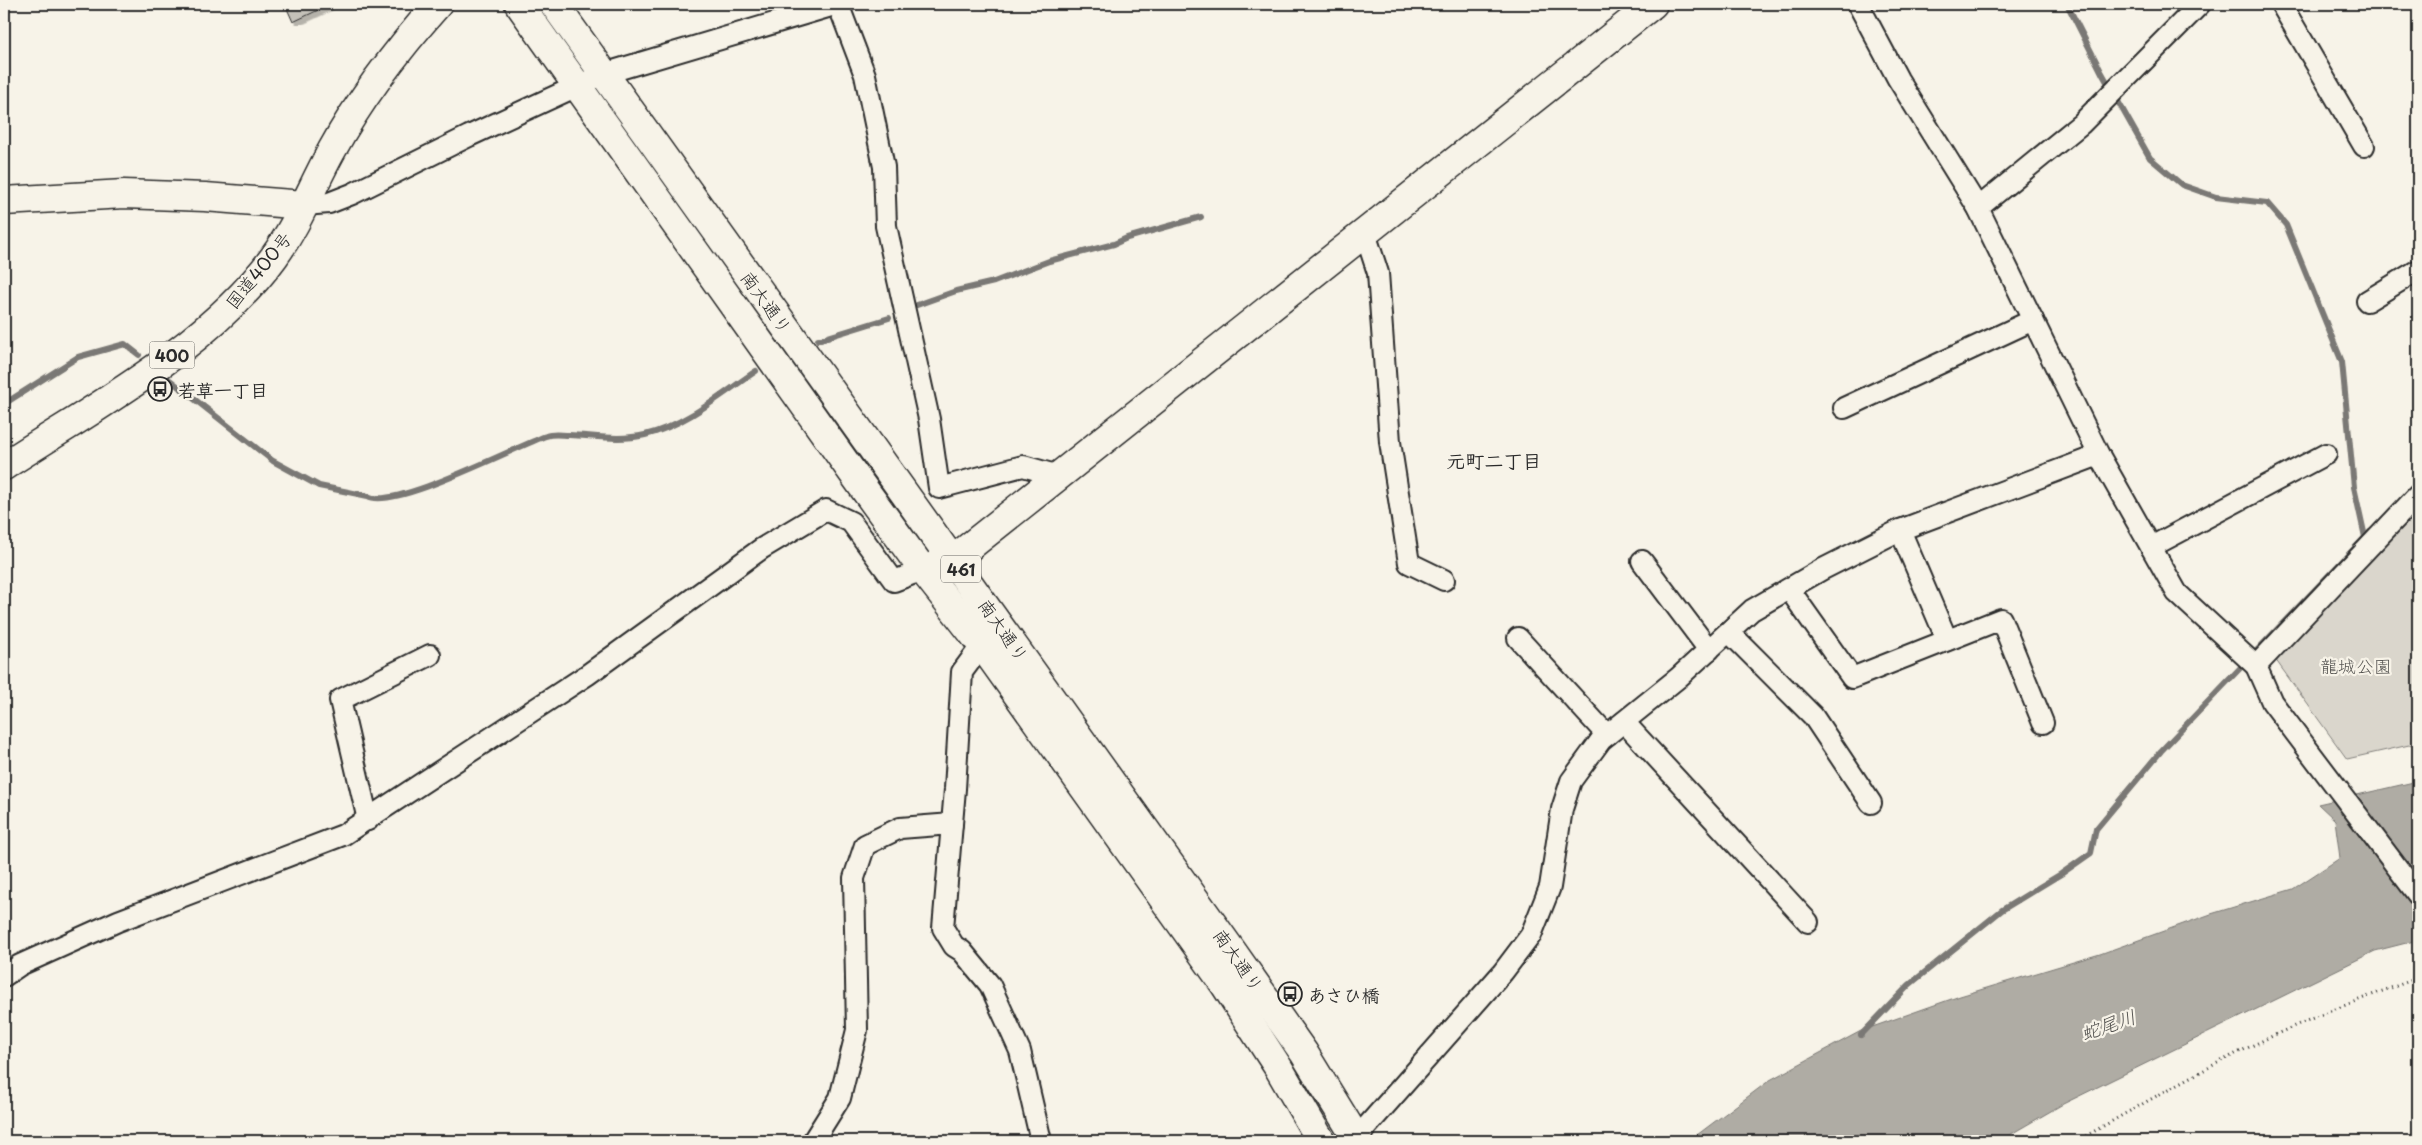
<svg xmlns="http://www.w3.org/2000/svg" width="2422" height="1145" viewBox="0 0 2422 1145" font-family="'Playpen Sans','Klee One',sans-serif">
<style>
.green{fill:#dad6cc;stroke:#82807c}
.water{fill:#afaca4;stroke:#7a7874}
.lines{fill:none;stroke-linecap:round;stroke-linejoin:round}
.stream{stroke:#7a7874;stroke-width:6}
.building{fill:#c4c1b9;stroke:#2b2b2b;filter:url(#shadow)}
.street-casing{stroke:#2b2b2b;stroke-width:24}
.secondary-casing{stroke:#2b2b2b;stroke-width:31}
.highway-casing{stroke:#2b2b2b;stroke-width:31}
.path{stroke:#2b2b2b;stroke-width:3;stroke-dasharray:1 4;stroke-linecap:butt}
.street{stroke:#f7f3e8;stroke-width:20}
.secondary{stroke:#f7f3e8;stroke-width:28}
.highway{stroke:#f7f3e8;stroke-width:28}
.labels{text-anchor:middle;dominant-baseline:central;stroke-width:4.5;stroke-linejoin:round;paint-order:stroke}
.shield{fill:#f7f3e8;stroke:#686764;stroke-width:1}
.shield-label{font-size:16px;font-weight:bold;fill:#2b2b2b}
.street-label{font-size:18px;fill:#2b2b2b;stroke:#f7f3e8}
.poi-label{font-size:18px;font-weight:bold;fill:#2b2b2b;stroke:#f7f3e8;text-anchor:start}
.park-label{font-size:18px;fill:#575653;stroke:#f7f3e8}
.neighbourhood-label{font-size:19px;font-weight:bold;fill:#2b2b2b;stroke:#f7f3e8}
.water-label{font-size:19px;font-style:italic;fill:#53524f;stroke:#f7f3e8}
</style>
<defs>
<filter id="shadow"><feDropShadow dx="4.5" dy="4.5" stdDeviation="0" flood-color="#0004"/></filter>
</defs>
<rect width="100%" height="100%" fill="#f7f3e8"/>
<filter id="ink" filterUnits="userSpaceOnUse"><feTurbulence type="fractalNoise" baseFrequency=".02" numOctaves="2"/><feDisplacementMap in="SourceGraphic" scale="10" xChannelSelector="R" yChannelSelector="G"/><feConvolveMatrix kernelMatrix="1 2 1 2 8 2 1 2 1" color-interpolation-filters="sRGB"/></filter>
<g filter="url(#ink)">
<path class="green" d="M2418 511V743L2347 759 2275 659Z"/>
<path class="water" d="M2418 781V940L2375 951 2063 1104 1999 1141H1689L1770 1080 1861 1031 1960 996 2100 954 2211 914 2293 889 2340 858 2335 820 2318 804Z"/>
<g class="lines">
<g class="stream">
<path d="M2067 4 2102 73 2150 158 2182 185 2216 197 2267 203 2286 225 2342 362 2354 487 2365 537"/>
<path d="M917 305 956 291 994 282 1049 261 1114 244 1127 238 1201 217"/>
<path d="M818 340 889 318"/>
<path d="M170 380 273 461 319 486 368 496C393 511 515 447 546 436 553 433 561 435 569 435 594 436 620 441 645 435 686 425 722 394 756 371"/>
<path d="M4 404 78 357 125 344 139 355"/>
<path d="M1861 1035 1909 985 2002 910 2061 874 2091 853 2096 829 2161 751 2370 532"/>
</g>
</g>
<path class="building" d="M285 4H331L293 22Z"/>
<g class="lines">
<g class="street-casing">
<g id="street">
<path d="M838 4 865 75 884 167 886 226 929 419 939 488 1023 466 1059 476"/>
<path d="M1858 4 1898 79 1978 208 2099 455 2177 593 2256 666 2272 702 2418 895"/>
<path d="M2281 4 2364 146"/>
<path d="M304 205 329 203 352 194 469 136 603 74 838 4"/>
<path d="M1978 208 2081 124 2200 4"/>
<path d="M1365 233 1378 273 1390 442 1409 563 1444 580"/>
<path d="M2367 301 2418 270"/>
<path d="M1844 408 2033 320"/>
<path d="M1900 530 1947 640"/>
<path d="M2151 547 2326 454"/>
<path d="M1642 561 1709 650"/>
<path d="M1789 589 1852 678 2001 619 2043 723"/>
<path d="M1729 632 1813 716 1871 803"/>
<path d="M1518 638 1607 735"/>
<path d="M982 645 962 672 955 789 943 928 954 946 962 951 990 985 1020 1051 1041 1141"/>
<path d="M2256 666 2418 495"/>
<path d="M1624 722 1808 922"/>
<path d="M368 820 340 700 430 655"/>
<path d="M4 976 20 965 118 921 343 835 587 675 761 549 826 510 851 522 894 581 923 570"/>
<path d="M813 1141 840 1098 857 1030 854 878 865 845 900 828 952 824"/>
<path d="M1354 1141 1503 972 1531 935 1550 887 1562 809 1571 781 1601 740 1678 678 1752 610 1821 570 1900 530 2099 455"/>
</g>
</g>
<g class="secondary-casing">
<g id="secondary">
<path d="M4 201 124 194 205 197 304 205"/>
<path d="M923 570 954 559 1653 4"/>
</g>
</g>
<g class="highway-casing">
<g id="highway">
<path d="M519 4 867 493 923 570 982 645 1225 985 1278 1067 1321 1141"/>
<path d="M554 4 1232 951 1304 1053 1358 1141"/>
<path d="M4 466C96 406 208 347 274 257 298 224 312 186 332 150 361 97 398 49 438 4"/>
</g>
</g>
<path class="path" d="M2077 1141C2139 1106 2200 1070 2264 1040 2314 1016 2366 997 2418 978"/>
<use href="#street" class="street"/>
<use href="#secondary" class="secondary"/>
<use href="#highway" class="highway"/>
</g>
</g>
<defs>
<g id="bus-ring" transform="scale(1.25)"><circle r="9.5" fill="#f7f3e8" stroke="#2b2b2b" stroke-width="1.5"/><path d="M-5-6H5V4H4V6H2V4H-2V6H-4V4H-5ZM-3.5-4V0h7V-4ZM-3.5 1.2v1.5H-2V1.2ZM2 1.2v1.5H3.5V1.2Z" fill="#2b2b2b"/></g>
</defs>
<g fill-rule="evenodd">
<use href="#bus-ring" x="160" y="389"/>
<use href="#bus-ring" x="1290" y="994"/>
</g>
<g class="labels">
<g class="shield">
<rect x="149.5" y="341.5" width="45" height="27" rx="4"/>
<rect x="941" y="555.5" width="40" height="27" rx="4"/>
</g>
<g class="shield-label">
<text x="172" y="355">400</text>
<text x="961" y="569">461</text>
</g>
<g class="street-label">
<text transform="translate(258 270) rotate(-51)">国道400号</text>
<text transform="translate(767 302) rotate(54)">南大通り</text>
<text transform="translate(1004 630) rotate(55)">南大通り</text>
<text transform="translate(1239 960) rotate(55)">南大通り</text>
</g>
<g class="poi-label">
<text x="178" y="389">若草一丁目</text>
<text x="1308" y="994">あさひ橋</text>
</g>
<g class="park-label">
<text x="2356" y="665">龍城公園</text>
</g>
<g class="neighbourhood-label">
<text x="1494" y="460">元町二丁目</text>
</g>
<g class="water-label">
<text transform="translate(2108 1024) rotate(-19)">蛇尾川</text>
</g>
</g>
<rect width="2422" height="1145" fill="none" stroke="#f7f3e8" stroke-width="20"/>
<rect x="10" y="10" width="2402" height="1125" fill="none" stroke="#2b2b2b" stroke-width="2" filter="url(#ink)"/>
</svg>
